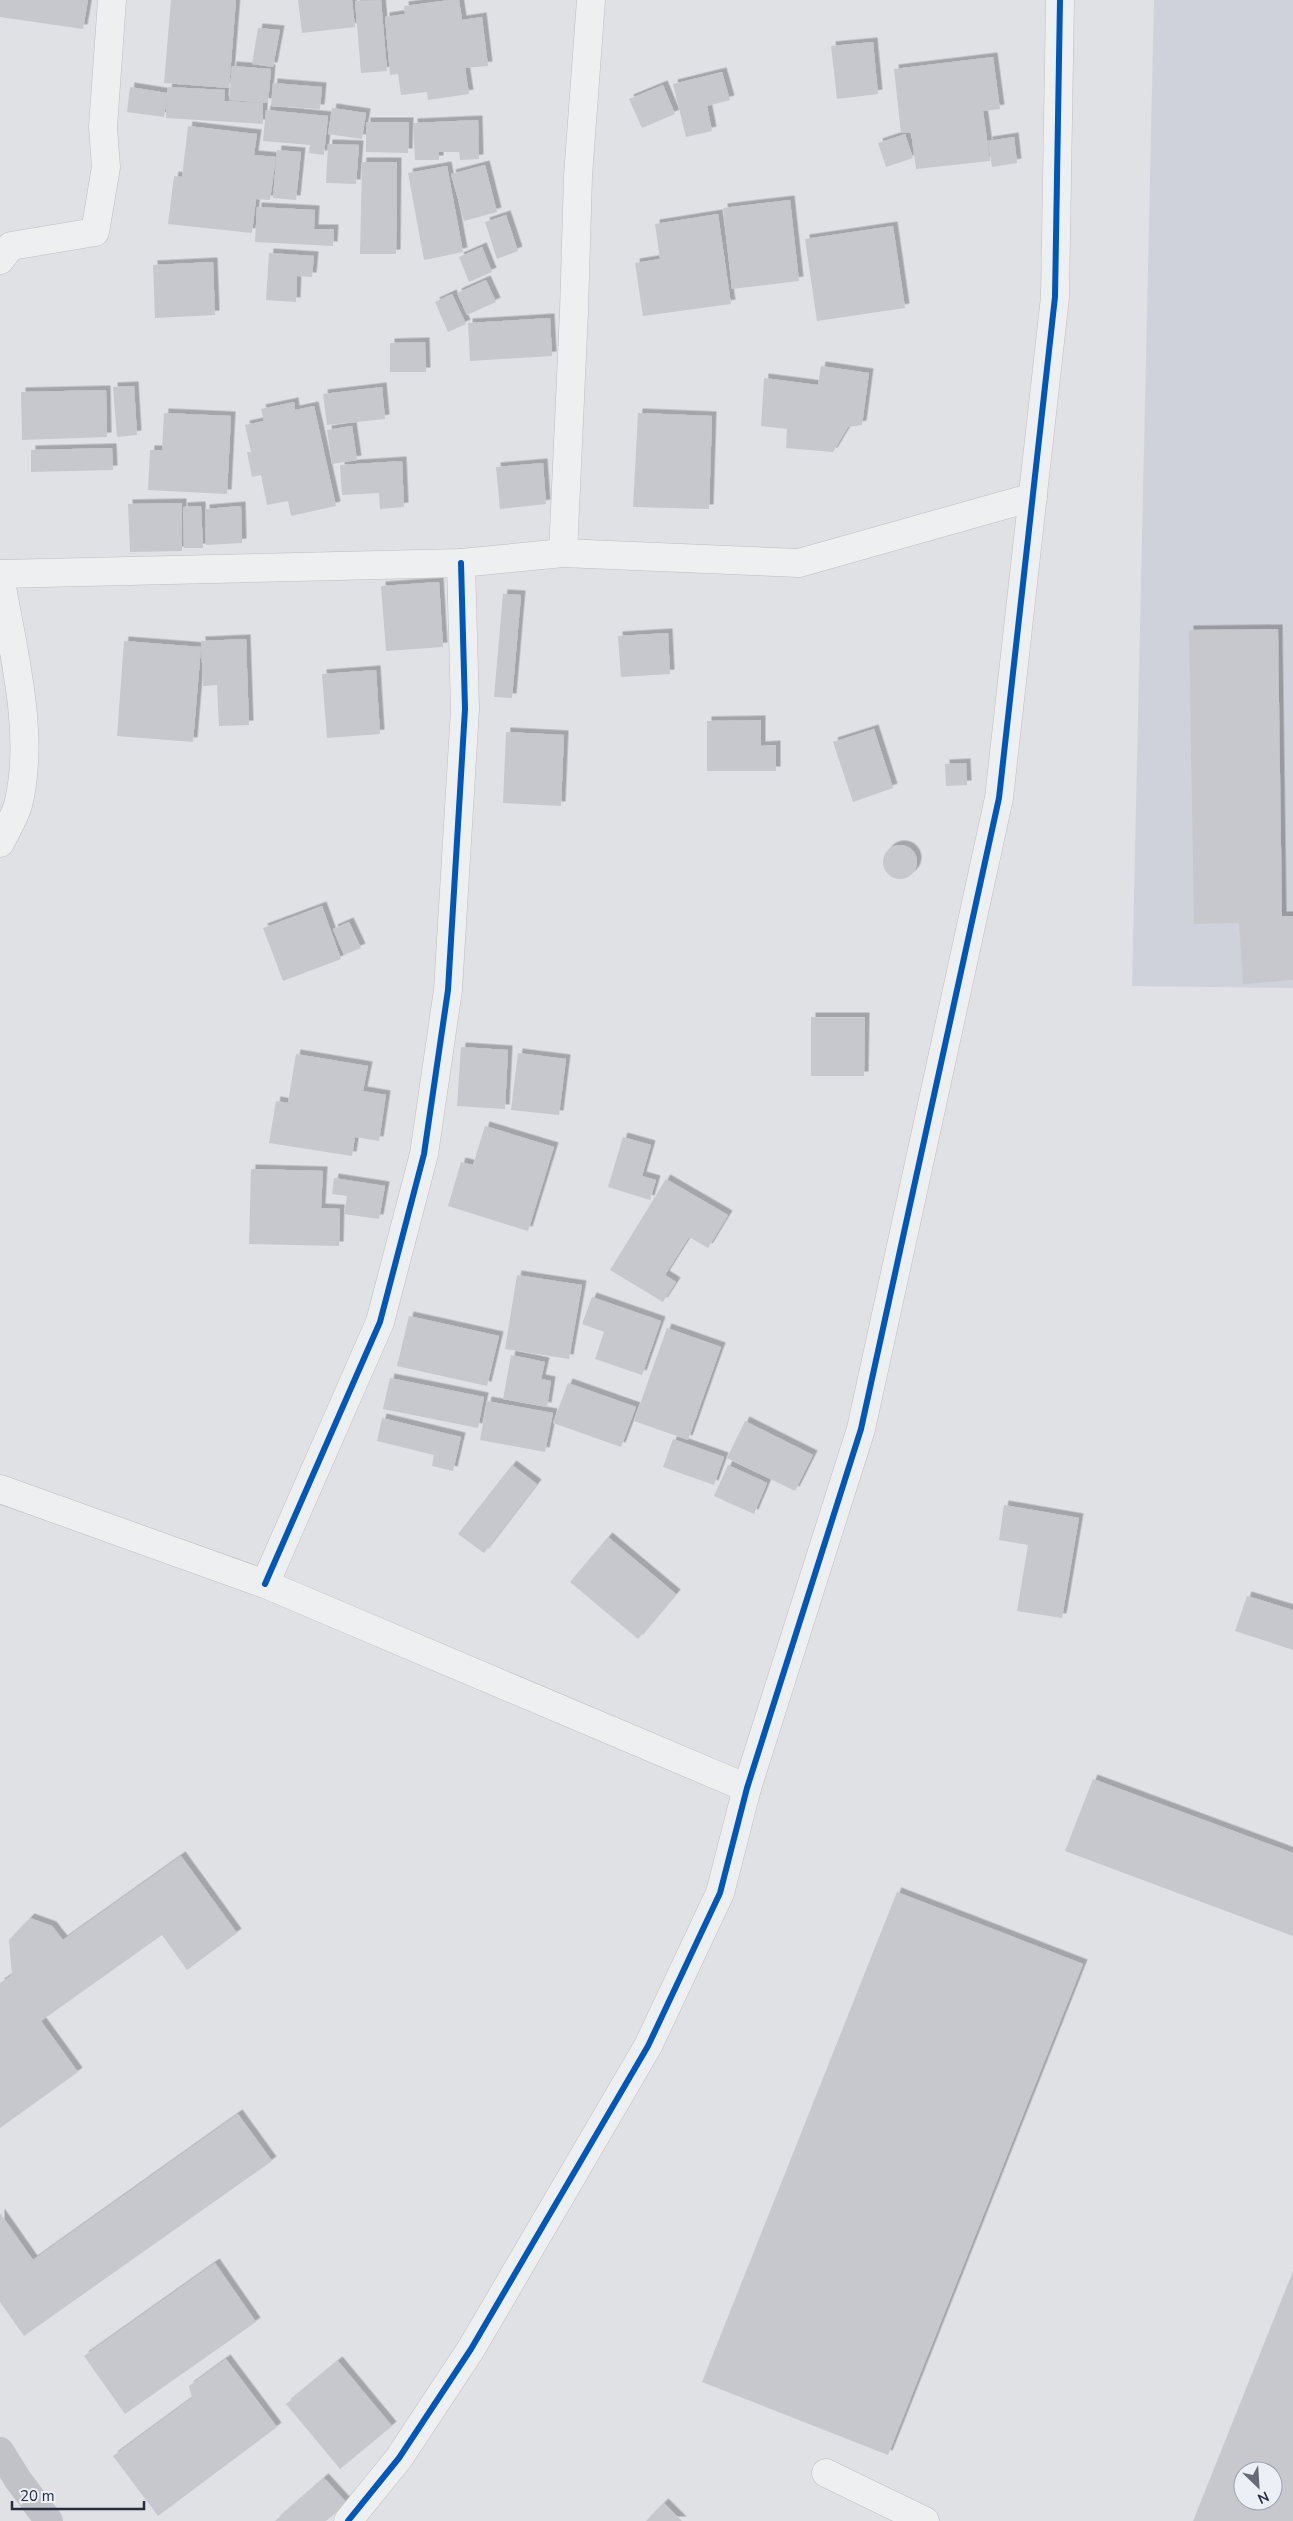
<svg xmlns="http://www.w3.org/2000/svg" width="1293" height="2521" viewBox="0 0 1293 2521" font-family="'Nunito Sans',sans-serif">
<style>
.built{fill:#cfd2da}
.building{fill:#c6c8cd;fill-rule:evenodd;filter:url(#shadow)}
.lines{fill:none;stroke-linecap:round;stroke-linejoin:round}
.minor-casing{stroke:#bcbec2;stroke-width:29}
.minor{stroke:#eeeff1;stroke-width:28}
.secondary{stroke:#c0c2c7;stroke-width:28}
.cycleway-casing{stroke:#eceff5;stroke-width:9}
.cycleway{stroke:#0057b8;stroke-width:6}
</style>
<defs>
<filter id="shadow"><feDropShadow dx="4.5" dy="-4.5" stdDeviation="0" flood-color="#0004"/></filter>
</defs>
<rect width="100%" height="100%" fill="#dfe1e5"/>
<path class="built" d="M1154 0H1293V988L1132 986Z"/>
<g class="building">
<path d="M0 0H88L83 29 0 17Z"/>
<path d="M171 0H236L229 88 164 83Z"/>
<path d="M298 0H352L355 27 302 33Z"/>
<path d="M381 0 387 71 361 73 355 1Z"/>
<path d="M450 0H459L462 20 482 17 488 66 465 68 469 94 428 100 427 92 401 95 398 74 390 75 385 17 405 14 404 6Z"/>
<path d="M258 28 280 30 273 67 252 64Z"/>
<path d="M873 42 878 94 837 99 831 46Z"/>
<path d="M993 57 1000 109 983 111 990 161 916 169 911 132 901 133 894 69Z"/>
<path d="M232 66 271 69 268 103 229 100Z"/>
<path d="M722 72 730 100 707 106 712 131 686 137 673 84Z"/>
<path d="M273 83 322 87 320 109 271 106Z"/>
<path d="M663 85 675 114 642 128 629 99Z"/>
<path d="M130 87 167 93 168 87 225 90 224 101 263 103V124L166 118 167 97 164 117 127 112Z"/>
<path d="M332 108 366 113 362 139 328 134Z"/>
<path d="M266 110 328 116 324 155 309 153 310 145 263 141Z"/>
<path d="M478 120 479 159 460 160 459 152H439V160H415L413 123Z"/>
<path d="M366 122H409L408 153 366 152Z"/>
<path d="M188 126 257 134 254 155 276 157 270 200 256 199 252 233 168 224 174 176 182 177Z"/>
<path d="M905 134 913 158 886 167 878 143Z"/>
<path d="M1014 137 1017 163 992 167 988 141Z"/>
<path d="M328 144 359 145 356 184 326 183Z"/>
<path d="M277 150 301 152 296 200 273 198Z"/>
<path d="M362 162H397L396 254H360Z"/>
<path d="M485 165 497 212 464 221 451 174Z"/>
<path d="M447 166 463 252 424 260 408 173Z"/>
<path d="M790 200 799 281 732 289 723 208Z"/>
<path d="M257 207 315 210 314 229H334L333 246 255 242Z"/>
<path d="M718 214 731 304 643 316 635 263 660 259 655 224Z"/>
<path d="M506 215 518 251 497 259 485 222Z"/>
<path d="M893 226 905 308 817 321 805 239Z"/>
<path d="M482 247 492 272 469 282 459 257Z"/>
<path d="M269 253 314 256 312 277 297 276 296 302 266 300Z"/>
<path d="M213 262 215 315 155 318 153 265Z"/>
<path d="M486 280 496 302 467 315 457 293Z"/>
<path d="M452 294 466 324 448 332 435 302Z"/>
<path d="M550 318 552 356 470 361 468 323Z"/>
<path d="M425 342 426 372H390V343Z"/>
<path d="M821 366 869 373 862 425 848 427 833 452 786 448 787 429 761 426 764 378 818 385Z"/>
<path d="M134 386 137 435 117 437 113 387Z"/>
<path d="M382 387 385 419 327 425 323 394Z"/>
<path d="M106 390 107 437 22 440 21 392Z"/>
<path d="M294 402 295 410 314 406 336 506 291 516 288 501 267 505 261 475 252 477 247 452H251L245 425 264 421 261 409Z"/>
<path d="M164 413 231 416 227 494 148 490 150 450H162Z"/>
<path d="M638 413 712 416 709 509 633 507Z"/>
<path d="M352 426 357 460 332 464 327 430Z"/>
<path d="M112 448 113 470 31 472V450Z"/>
<path d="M402 461 404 507 380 509 379 493 342 495 340 465Z"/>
<path d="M543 463 546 504 500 509 496 467Z"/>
<path d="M182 503V551L130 552 128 504Z"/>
<path d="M201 506 203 548H184L183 507Z"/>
<path d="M241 506 242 543 206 545 205 509Z"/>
<path d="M439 582 443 647 386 651 381 586Z"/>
<path d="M503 594 521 595 512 698 494 697Z"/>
<path d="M1278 629 1282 916H1293V980L1243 984 1239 923 1194 924 1189 630Z"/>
<path d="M668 633 670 674 621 677 618 636Z"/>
<path d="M246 639 249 725 219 726 217 685 203 686 201 641Z"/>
<path d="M124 641 201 647 193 742 117 736Z"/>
<path d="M376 670 380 734 327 738 322 674Z"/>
<path d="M761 720V746L776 745V771H707V721Z"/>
<path d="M874 729 893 788 853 802 833 742Z"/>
<path d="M506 732 564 735 561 806 503 803Z"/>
<path d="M966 763 967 785 946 786 945 764Z"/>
<circle cx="900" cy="862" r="17"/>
<path d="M322 906 341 959 283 981 263 928Z"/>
<path d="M349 922 361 948 344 955 333 929Z"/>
<path d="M811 1017H865L864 1076H811Z"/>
<path d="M461 1047 508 1050 505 1109 457 1106Z"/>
<path d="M518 1053 566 1059 559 1115 511 1110Z"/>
<path d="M296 1054 368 1066 363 1091 386 1095 379 1141 355 1137 352 1156 269 1143 276 1101 288 1103Z"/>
<path d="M485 1126 554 1147 528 1231 448 1206 461 1162 473 1165Z"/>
<path d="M623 1137 651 1145 642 1176 656 1180 650 1200 608 1187Z"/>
<path d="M251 1169 323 1171 321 1208 340 1209 339 1246 249 1244Z"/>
<path d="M334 1178 385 1186 379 1219 344 1214 347 1196 332 1194Z"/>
<path d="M666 1179 728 1215 708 1248 689 1237 665 1275 676 1282 663 1302 610 1270Z"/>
<path d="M517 1275 582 1285 569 1359 505 1349Z"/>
<path d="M592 1297 661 1321 642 1375 595 1359 604 1332 582 1324Z"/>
<path d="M409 1316 499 1336 487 1386 397 1366Z"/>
<path d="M667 1328 721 1347 688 1440 634 1421Z"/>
<path d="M511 1355 545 1362 541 1379 551 1381 547 1407 503 1399Z"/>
<path d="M390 1378 484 1397 478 1428 383 1409Z"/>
<path d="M568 1383 636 1407 621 1447 553 1423Z"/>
<path d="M487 1401 553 1413 545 1452 480 1440Z"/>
<path d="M382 1418 461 1437 453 1471 432 1466 434 1455 377 1441Z"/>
<path d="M745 1421 813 1455 795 1491 727 1458Z"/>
<path d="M673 1439 724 1457 714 1485 663 1467Z"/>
<path d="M512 1465 537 1484 484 1553 458 1534Z"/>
<path d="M728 1465 767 1483 754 1514 714 1496Z"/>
<path d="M1004 1505 1079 1518 1062 1618 1017 1611 1028 1545 999 1540Z"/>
<path d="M608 1537 676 1594 638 1639 570 1582Z"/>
<path d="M1247 1596 1293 1610V1650L1235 1631Z"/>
<path d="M1093 1779 1293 1853V1936L1065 1851Z"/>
<path d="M181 1856 237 1933 187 1970 162 1935 41 2021 78 2072 0 2128V1983L12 1975 9 1940 30 1918 52 1926 63 1940Z"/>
<path d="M897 1892 1083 1964 888 2455 702 2382Z"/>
<path d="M238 2114 272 2161 24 2336 0 2302V2213L33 2260Z"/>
<path d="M215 2263 256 2322 125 2414 84 2356Z"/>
<path d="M1293 2271V2521H1193ZM1243 2471H1273V2501H1243Z"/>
<path d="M226 2359 277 2427 158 2516 113 2456 192 2398 189 2386Z"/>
<path d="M338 2361 392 2426 340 2469 286 2404Z"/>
<path d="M324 2478 347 2503 326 2521H275Z"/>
<path d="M664 2503 682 2521H646Z"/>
</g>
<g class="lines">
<g class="minor-casing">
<g id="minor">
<path d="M0 260 11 246 95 232 106 167 103 127 112 0"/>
<path d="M563 553 574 311 578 176 591 0"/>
<path d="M0 574 461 563 563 553 799 563 1033 497"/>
<path d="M0 576C12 647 36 734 18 805 14 818 6 831 0 843"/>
<path d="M0 1489 265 1584 747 1788"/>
<path d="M265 1584 380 1322 424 1154 448 990 465 709 461 563"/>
<path d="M826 2473 925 2521"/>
<path d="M348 2521 399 2458 471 2349 648 2046 720 1893 747 1788 861 1429 999 798 1055 297 1060 0"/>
</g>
</g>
<use href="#minor" class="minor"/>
<path class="secondary" d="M0 2451 18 2480 49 2521"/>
<g class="cycleway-casing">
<g id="cycleway">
<path d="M265 1584 380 1322 424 1154 448 990 465 709 461 563"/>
<path d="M348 2521 399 2458 471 2349 648 2046 720 1893 747 1788 861 1429 999 798 1055 297 1060 0"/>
</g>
</g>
<use href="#cycleway" class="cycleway"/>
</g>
<g transform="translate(1258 2486) rotate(155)"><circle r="24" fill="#eceff5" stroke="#9da1ac"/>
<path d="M0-4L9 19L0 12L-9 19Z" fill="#676b78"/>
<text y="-8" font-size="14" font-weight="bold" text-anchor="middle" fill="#262c3e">N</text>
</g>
<path d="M12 2501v8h132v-8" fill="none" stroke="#262c3e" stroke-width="2.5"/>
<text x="20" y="2501" font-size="15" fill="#262c3e" stroke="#eceff5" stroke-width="4" paint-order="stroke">20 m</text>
</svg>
